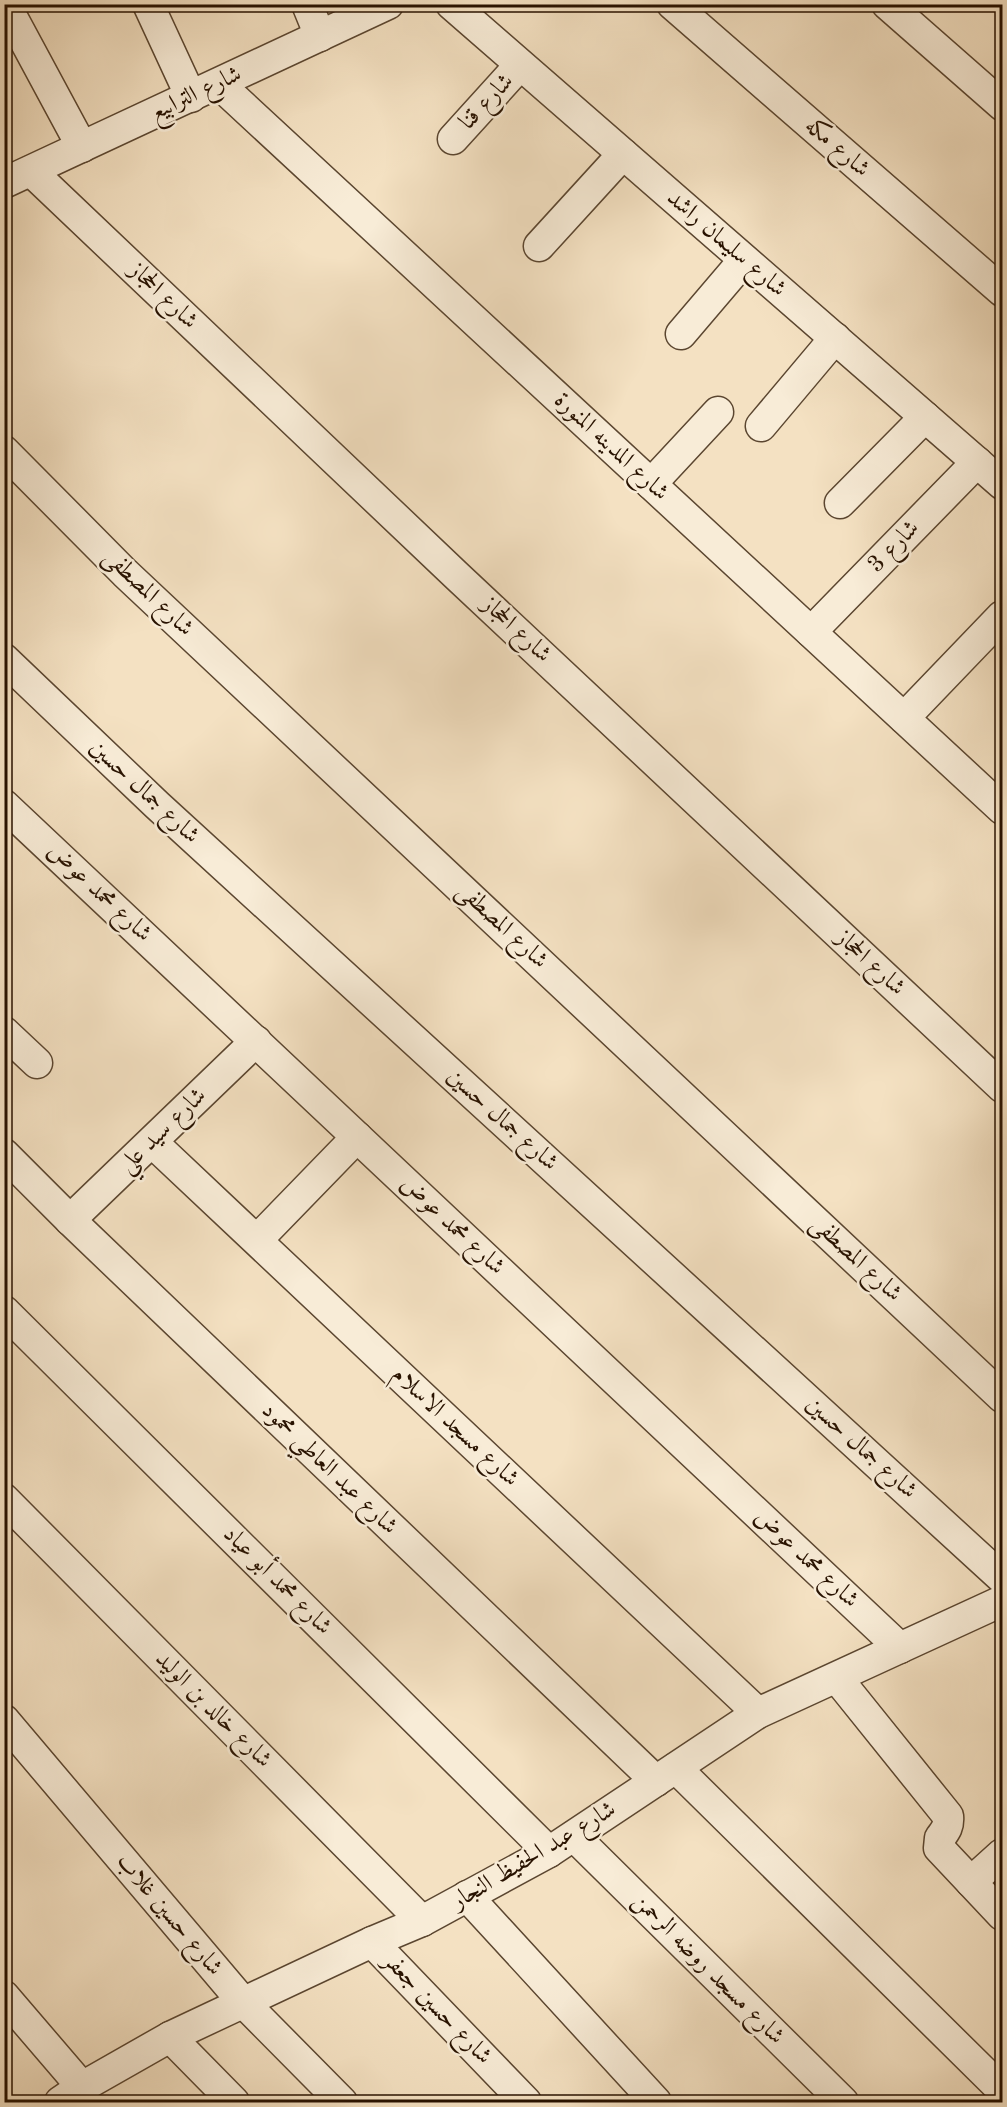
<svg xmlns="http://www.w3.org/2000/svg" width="1007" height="2107" viewBox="0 0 1007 2107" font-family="'Old Standard TT',Amiri,serif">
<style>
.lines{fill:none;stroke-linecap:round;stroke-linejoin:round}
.street-casing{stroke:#5b4630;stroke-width:33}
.street{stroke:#f8ecd7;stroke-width:30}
.labels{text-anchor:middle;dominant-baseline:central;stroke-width:5;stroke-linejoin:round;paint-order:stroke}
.street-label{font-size:24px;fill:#281200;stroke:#f8ecd7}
</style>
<rect width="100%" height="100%" fill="#f4e1c2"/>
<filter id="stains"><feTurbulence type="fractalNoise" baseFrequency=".00333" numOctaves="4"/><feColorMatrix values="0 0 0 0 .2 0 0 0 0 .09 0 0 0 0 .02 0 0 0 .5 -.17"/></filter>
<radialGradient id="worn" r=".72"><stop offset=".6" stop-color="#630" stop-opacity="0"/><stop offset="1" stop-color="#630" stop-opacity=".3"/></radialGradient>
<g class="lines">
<g class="street-casing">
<g id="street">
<path d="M5 4 82 147"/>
<path d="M148 4 191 97"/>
<path d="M307 4 320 36"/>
<path d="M451 4 1002 484"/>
<path d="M672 4 1002 291"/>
<path d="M887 4 1002 105"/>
<path d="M219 84 1002 809"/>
<path d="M453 139 520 65"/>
<path d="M31 171 457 576 1002 1087"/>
<path d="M4 183 388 4"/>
<path d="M539 246 623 154"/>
<path d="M681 334 744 260"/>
<path d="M761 426 835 338"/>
<path d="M4 451 125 573 1002 1397"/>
<path d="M651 484 718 412"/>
<path d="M840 503 925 417"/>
<path d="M811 632 977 462"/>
<path d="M4 659 157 805 1002 1578"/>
<path d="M904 718 1002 616"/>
<path d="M4 805 900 1648"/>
<path d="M4 1032 37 1063"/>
<path d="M152 1142 758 1713"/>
<path d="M4 1154 70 1220 656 1781"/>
<path d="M70 1220 256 1041"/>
<path d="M257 1240 357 1137"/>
<path d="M4 1311 549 1852"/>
<path d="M4 1499 422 1921"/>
<path d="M837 1678 948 1816C949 1826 946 1830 940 1838L939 1848 1002 1915"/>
<path d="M4 1720 242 2001 342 2102"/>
<path d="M676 1768 1002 2090"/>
<path d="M574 1836 843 2102"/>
<path d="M971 1882 1002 1854"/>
<path d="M467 1896 656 2102"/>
<path d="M372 1942 526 2102"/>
<path d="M4 1996 82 2087"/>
<path d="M170 2037 234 2102"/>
<path d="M60 2102 82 2087 170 2037 372 1942 422 1921 549 1852 758 1713 1002 1601"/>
</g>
</g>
<use href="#street" class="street"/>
</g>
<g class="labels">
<g class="street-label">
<text transform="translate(196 94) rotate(-25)">شارع الترابيع</text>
<text transform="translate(487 102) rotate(-47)">شارع قنا</text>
<text transform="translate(837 148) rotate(41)">شارع مكه</text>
<text transform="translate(726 244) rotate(41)">شارع سليمان راشد</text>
<text transform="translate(163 296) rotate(44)">شارع الحجاز</text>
<text transform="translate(611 447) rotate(43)">شارع المدينه المنورة</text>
<text transform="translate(894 547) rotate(-46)">شارع 3</text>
<text transform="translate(148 593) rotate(44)">شارع المصطفى</text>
<text transform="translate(516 630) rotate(43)">شارع الحجاز</text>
<text transform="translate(144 792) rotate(43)">شارع جمال حسين</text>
<text transform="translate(99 893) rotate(43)">شارع محمد عوض</text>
<text transform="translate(502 926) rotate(43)">شارع المصطفى</text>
<text transform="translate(870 963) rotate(43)">شارع الحجاز</text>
<text transform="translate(502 1120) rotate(42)">شارع جمال حسين</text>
<text transform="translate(163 1131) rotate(-44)">شارع سيد علي</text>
<text transform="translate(452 1226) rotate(43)">شارع محمد عوض</text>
<text transform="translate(856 1259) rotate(43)">شارع المصطفى</text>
<text transform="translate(455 1427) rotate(43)">شارع مسجد الاسلام</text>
<text transform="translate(861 1448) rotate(42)">شارع جمال حسين</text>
<text transform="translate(329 1469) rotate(44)">شارع عبد العاطي محمود</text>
<text transform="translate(806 1559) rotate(43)">شارع محمد عوض</text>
<text transform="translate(277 1581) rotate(45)">شارع محمد أبو عياد</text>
<text transform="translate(213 1710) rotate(45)">شارع خالد بن الوليد</text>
<text transform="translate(534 1856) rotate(-31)">شارع عبد الحفيظ النجار</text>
<text transform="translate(169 1915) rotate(50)">شارع حسين غلاب</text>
<text transform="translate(708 1969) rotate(45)">شارع مسجد روضه الرحمن</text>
<text transform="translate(437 2009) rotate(46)">شارع حسين جعفر</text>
</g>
</g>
<rect width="1007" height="2107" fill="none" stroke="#f4e1c2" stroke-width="24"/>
<rect x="6" y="6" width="995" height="2095" fill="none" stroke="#281200" stroke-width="3"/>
<rect x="12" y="12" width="983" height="2083" fill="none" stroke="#281200" stroke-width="1.5"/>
<rect width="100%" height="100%" filter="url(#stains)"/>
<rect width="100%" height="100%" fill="url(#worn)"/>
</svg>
